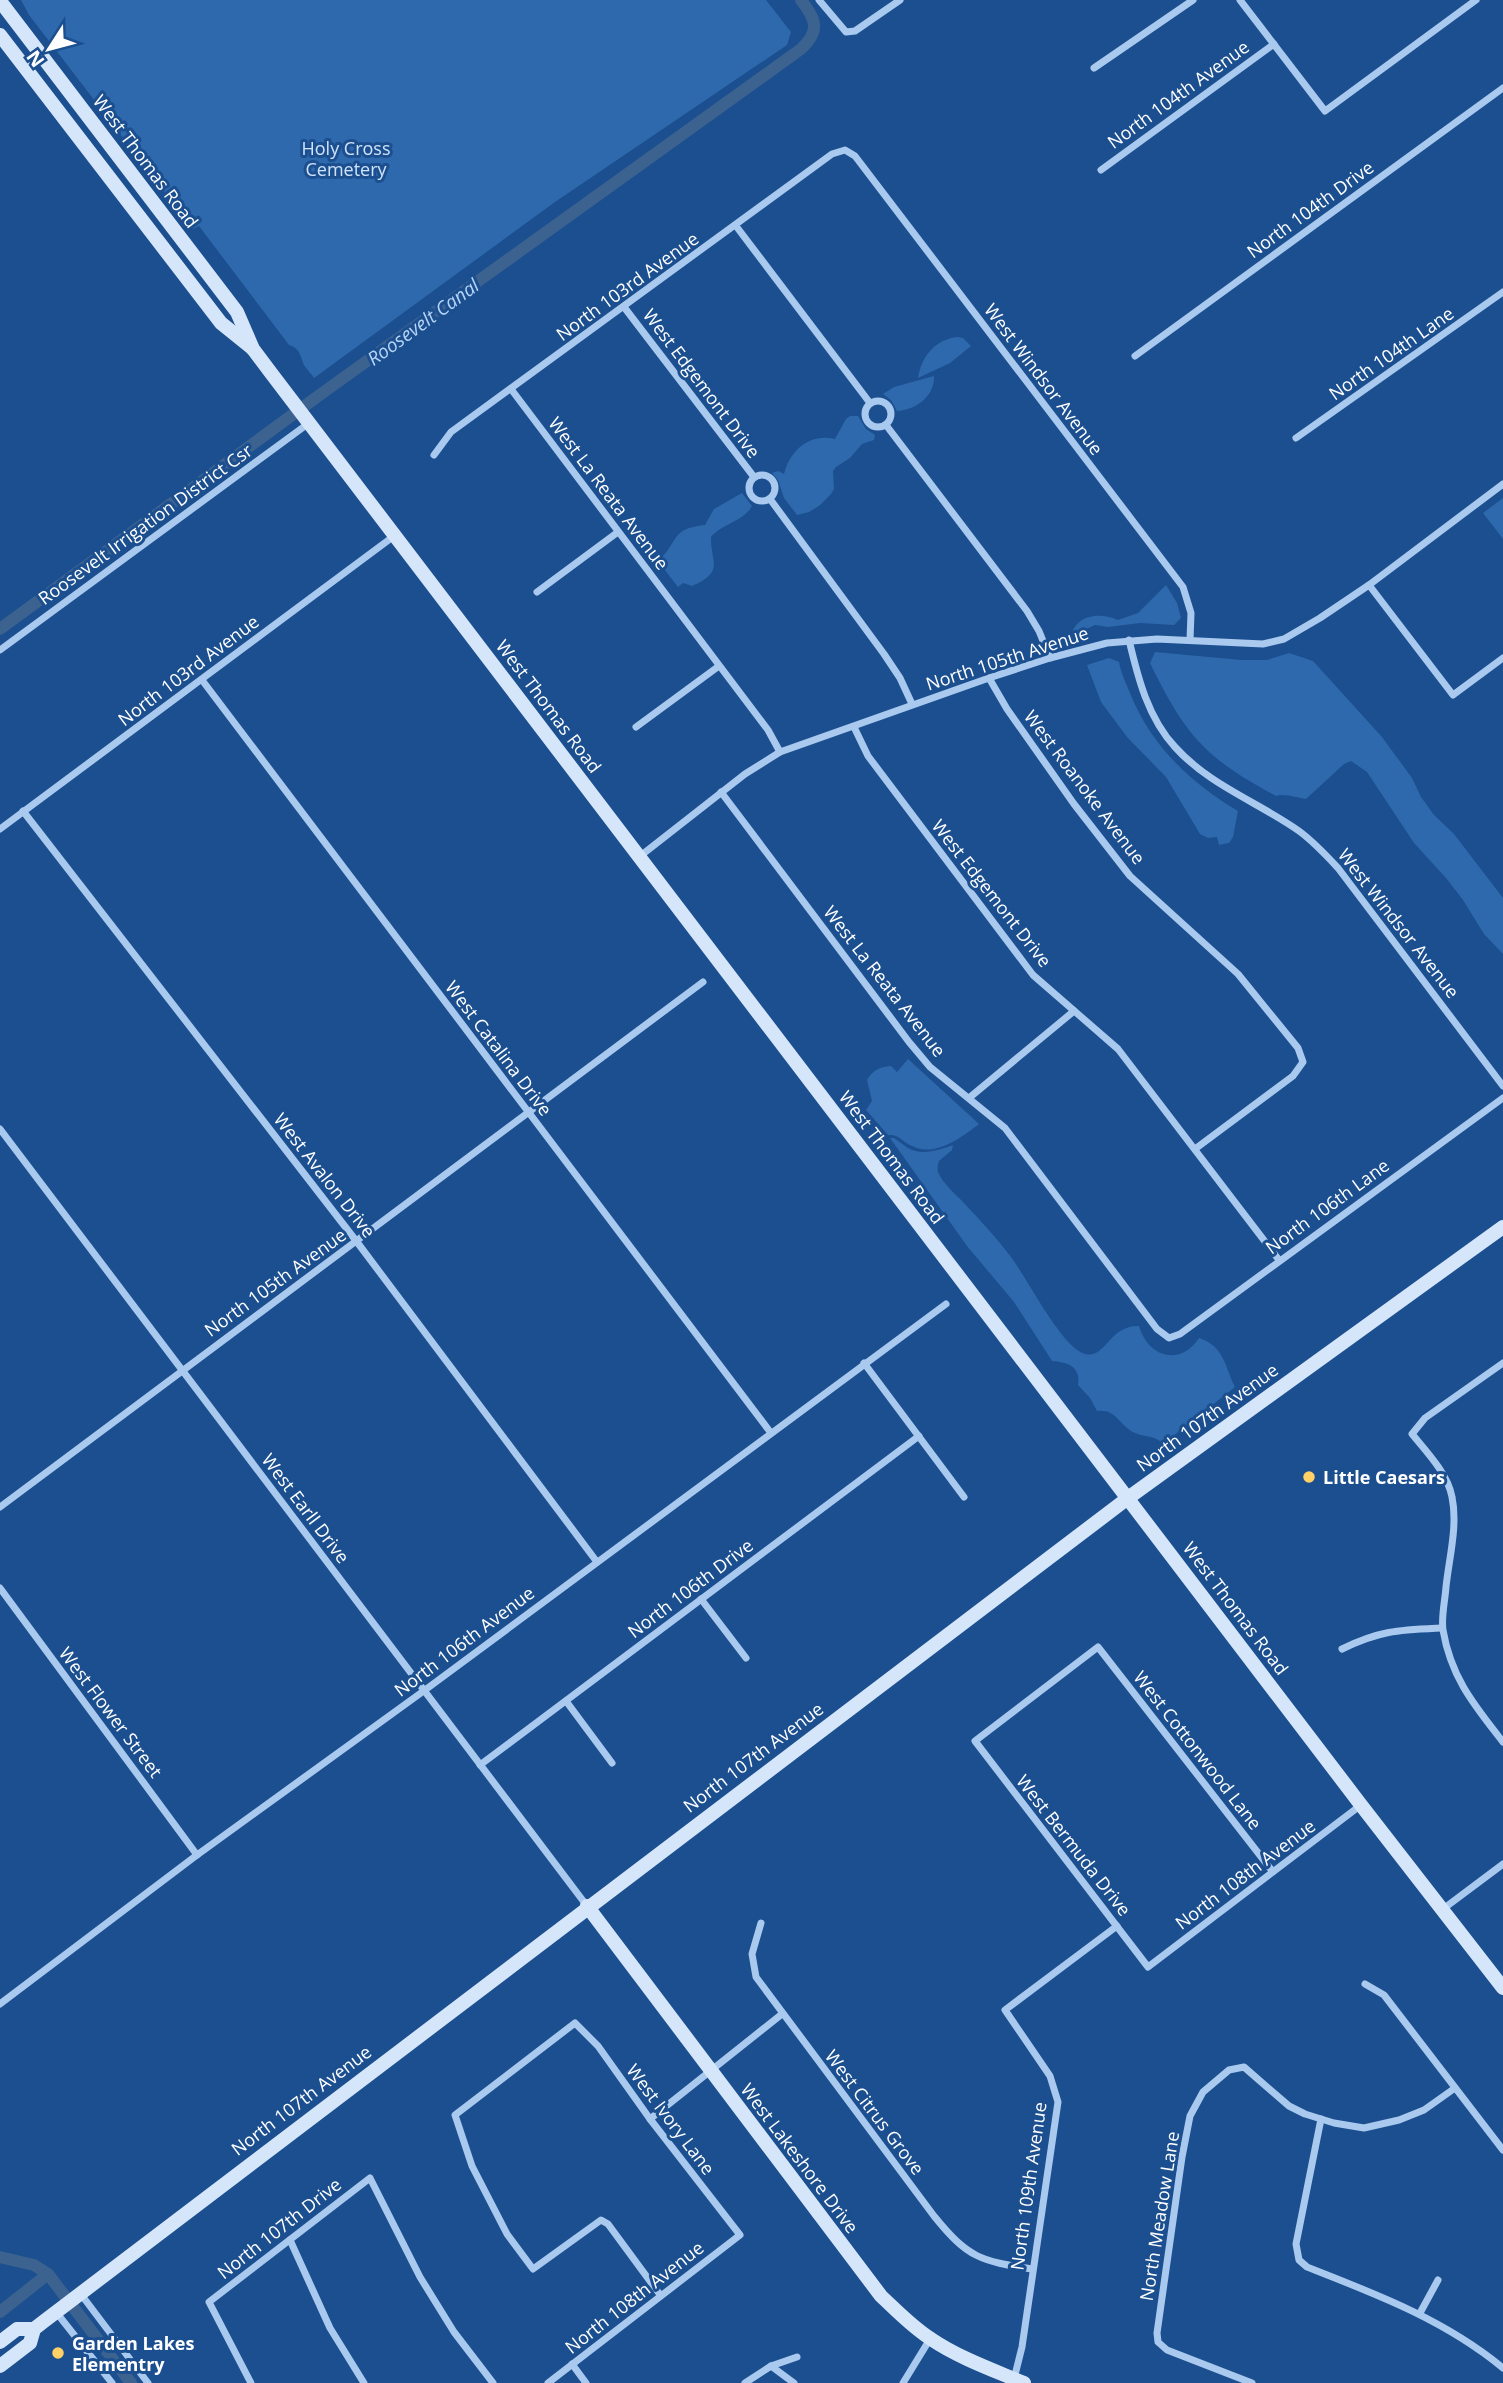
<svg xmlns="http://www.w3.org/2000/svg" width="1503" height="2383" viewBox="0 0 1503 2383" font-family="'Open Sans',sans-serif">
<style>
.green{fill:#2e69ad}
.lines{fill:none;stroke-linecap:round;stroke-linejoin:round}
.canal{stroke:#3c6290;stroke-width:12}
.street{stroke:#a9c9ee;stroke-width:7}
.secondary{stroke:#d6e6fa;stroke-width:14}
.poi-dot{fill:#ffd166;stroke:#1b4f8f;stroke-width:2.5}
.labels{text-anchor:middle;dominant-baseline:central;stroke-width:6;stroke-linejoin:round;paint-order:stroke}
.street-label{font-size:18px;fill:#fff;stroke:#1b4f8f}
.park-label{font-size:18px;fill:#cfe3fa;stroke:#1b4f8f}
.poi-label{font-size:18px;font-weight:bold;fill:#fff;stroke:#1b4f8f;text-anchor:start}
.water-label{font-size:19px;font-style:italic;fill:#b5d3f5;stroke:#1b4f8f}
</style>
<rect width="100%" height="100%" fill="#1b4f8f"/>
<g class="green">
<path d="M21 0H766L791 32 787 45 555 202 314 378C311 373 305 368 303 363 300 354 299 348 289 345L199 226 193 229 29 15Z"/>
<path d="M958 337 963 338 971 346 950 363 918 378C921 357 935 339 958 337Z"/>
<path d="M934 376C935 396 916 410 897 411L891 400 883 394 894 387Z"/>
<path d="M850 416H858L866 429 875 435 874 440 862 444 850 458 836 467 833 471 834 489 831 494 819 506 809 512 797 515 784 498 778 480 772 473 778 471 784 474C790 450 810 433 835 439L846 419Z"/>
<path d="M742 493 752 506C743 522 723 523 711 537 710 562 726 571 692 586L683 583 678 587 658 561C680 541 669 529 705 525L714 509Z"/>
<path d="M1503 498V539L1483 513Z"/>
<path d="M1166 585 1177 603 1181 618 1174 625 1140 623 1108 627 1095 625 1071 636C1076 614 1101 612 1118 620L1138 613Z"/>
<path d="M1155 652 1241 660H1267L1289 653 1313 661 1382 737 1412 778 1421 797 1434 815 1454 834 1503 898V954L1484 934 1463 900 1446 878 1414 843 1367 772 1351 761 1344 764 1306 799C1297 798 1284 793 1276 796 1205 758 1185 735 1150 663Z"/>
<path d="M1109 658 1119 662C1121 673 1126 683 1130 693 1151 746 1191 783 1238 811L1233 837 1229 843 1219 845 1217 837 1208 838 1200 834 1166 777 1127 737 1101 702 1087 665Z"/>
<path d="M908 1059 979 1124C962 1137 935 1158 912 1146 902 1142 900 1134 888 1135L866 1110 872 1101 867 1080C873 1070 879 1067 891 1066L897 1072Z"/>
<path d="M890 1138H894C899 1141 903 1145 908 1148 921 1156 940 1150 953 1145L952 1150 939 1161C938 1164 937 1169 938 1172 942 1182 954 1193 962 1201 979 1219 996 1237 1011 1257 1027 1278 1062 1348 1085 1354 1106 1359 1109 1325 1139 1326 1148 1357 1180 1367 1199 1338 1225 1347 1224 1365 1235 1387L1163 1444C1154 1434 1144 1438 1133 1432 1119 1424 1115 1408 1097 1411L1090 1398 1078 1385C1081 1367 1068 1362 1052 1361L1014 1302 967 1246Z"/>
</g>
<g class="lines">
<g class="canal">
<path d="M0 629 321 394 801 49C821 30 816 20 801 0"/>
<path d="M0 2257 34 2265 48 2274 131 2383"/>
<path d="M0 2312 48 2274"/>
</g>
<g class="street">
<path d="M819 0 846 32 855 31 900 0"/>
<path d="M1240 0 1325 111 1476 0"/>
<path d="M1094 68 1193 0"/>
<path d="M1101 170 1274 44"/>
<path d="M736 226 870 403"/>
<path d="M624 307 754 477"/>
<path d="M1135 356 1503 88"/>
<path d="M511 389 768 730 780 752"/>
<circle cx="878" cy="414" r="13"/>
<path d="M886 425 1027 611 1039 631 1050 658"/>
<path d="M1296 438 1503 292"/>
<path d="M434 455 451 432 832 154 845 150 855 156 1183 587 1191 613 1190 640"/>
<circle cx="762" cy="488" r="13"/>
<path d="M770 499 884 654 900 678 912 704"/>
<path d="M1369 585 1453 695 1503 658"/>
<path d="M537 592 618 532"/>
<path d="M1129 640C1138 678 1148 718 1175 747 1209 785 1258 802 1299 831 1314 842 1325 854 1338 868L1503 1086"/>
<path d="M0 650 309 423"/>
<path d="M989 678 1007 709 1074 804 1130 876 1238 974 1298 1048 1303 1062 1293 1076 1195 1149"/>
<path d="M202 680 771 1433"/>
<path d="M636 727 719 666"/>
<path d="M854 727 868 756 1033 975 1118 1049 1279 1260"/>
<path d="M721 792 909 1042 930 1067 1005 1128 1157 1329 1169 1338 1180 1334 1503 1098"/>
<path d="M23 811 357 1242 597 1562"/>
<path d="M0 829 394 536"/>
<path d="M639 857 745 774 780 752 989 678 1050 658 1107 643 1157 639 1263 644 1284 639 1320 618 1369 585 1503 484"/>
<path d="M969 1098 1074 1011"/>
<path d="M0 1129 587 1906"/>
<path d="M864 1363 964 1497"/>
<path d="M1503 1363 1425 1418 1412 1434C1426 1451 1448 1474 1452 1497 1458 1526 1449 1558 1446 1587 1445 1601 1441 1617 1443 1630 1451 1678 1475 1706 1503 1742"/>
<path d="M0 1507 703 982"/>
<path d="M0 1588 197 1855"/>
<path d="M701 1599 746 1658"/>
<path d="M1342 1649C1381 1630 1400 1630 1442 1628"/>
<path d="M566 1701 612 1763"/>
<path d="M480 1765 919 1436"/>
<path d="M1273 1872 1098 1647 975 1741 1148 1967 1361 1805"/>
<path d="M1443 1909 1503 1864"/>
<path d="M761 1923 752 1954 756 1977 934 2216C968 2258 980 2261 1032 2269"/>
<path d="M1365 1984 1384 1995 1503 2150"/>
<path d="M0 2004 197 1855 425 1690 946 1304"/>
<path d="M650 2119 782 2014"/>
<path d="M1321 2119 1296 2244 1299 2260 1307 2267C1376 2294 1445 2320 1503 2368"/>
<path d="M290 2240 330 2328 364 2383"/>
<path d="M80 2293 148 2383"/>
<path d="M56 2312 112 2383"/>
<path d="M1420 2313 1438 2280"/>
<path d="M572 2364 586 2383"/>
<path d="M771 2366 794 2383"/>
<path d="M1014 2379 1022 2347 1058 2102 1050 2076 1005 2010 1117 1926"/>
<path d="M251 2383 209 2302 370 2178 420 2277 454 2332 493 2383"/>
<path d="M548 2383 740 2235 650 2119 598 2046 575 2023 455 2115 472 2166 507 2234 533 2269 601 2220 608 2224 661 2296"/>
<path d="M745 2383 771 2366 797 2357"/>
<path d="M903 2383 930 2339"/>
<path d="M1252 2383 1167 2350 1158 2342 1157 2333 1182 2157 1190 2116 1203 2092 1229 2070 1244 2067 1289 2106 1305 2114 1334 2123 1364 2128 1399 2120 1424 2110 1455 2088"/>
</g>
<g class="secondary">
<path d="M0 1 237 312 253 349 271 373 1361 1805 1503 1988"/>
<path d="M0 35 221 323 252 348"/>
<path d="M587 1906 881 2296C897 2311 912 2327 931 2339 959 2358 993 2370 1024 2383"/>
<path d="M0 2342 17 2329H34"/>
<path d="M0 2366 30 2343 34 2329 43 2322 1128 1498 1503 1227"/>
</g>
</g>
<g class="poi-dot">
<circle cx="1309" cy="1477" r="7"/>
<circle cx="58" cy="2353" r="7"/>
</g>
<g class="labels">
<g class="street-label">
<text transform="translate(1178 94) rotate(-36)">North 104th Avenue</text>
<text transform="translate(146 161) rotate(53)">West Thomas Road</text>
<text transform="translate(1310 209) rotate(-36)">North 104th Drive</text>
<text transform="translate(627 286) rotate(-36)">North 103rd Avenue</text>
<text transform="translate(1391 353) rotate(-35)">North 104th Lane</text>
<text transform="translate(1044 379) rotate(53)">West Windsor Avenue</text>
<text transform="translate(702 383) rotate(53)">West Edgemont Drive</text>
<text transform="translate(609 493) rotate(53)">West La Reata Avenue</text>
<text transform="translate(145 524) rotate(-36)">Roosevelt Irrigation District Csr</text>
<text transform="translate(1007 658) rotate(-18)">North 105th Avenue</text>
<text transform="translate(188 670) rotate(-37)">North 103rd Avenue</text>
<text transform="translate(549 706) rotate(53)">West Thomas Road</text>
<text transform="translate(1085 787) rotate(53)">West Roanoke Avenue</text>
<text transform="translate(992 893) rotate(52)">West Edgemont Drive</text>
<text transform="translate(1399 923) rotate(52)">West Windsor Avenue</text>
<text transform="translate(885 981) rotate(52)">West La Reata Avenue</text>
<text transform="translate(499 1048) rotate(53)">West Catalina Drive</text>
<text transform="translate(892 1157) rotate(53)">West Thomas Road</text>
<text transform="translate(325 1175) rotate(52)">West Avalon Drive</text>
<text transform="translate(1327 1206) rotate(-36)">North 106th Lane</text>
<text transform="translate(275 1282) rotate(-36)">North 105th Avenue</text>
<text transform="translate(1207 1417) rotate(-36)">North 107th Avenue</text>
<text transform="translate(306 1508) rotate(53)">West Earll Drive</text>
<text transform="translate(690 1588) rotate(-37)">North 106th Drive</text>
<text transform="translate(1236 1608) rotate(53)">West Thomas Road</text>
<text transform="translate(464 1641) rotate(-37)">North 106th Avenue</text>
<text transform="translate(111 1712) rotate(53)">West Flower Street</text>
<text transform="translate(1198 1750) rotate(52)">West Cottonwood Lane</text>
<text transform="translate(753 1757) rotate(-37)">North 107th Avenue</text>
<text transform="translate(1074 1845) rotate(52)">West Bermuda Drive</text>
<text transform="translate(1245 1874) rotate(-37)">North 108th Avenue</text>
<text transform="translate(301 2100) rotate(-37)">North 107th Avenue</text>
<text transform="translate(875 2112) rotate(53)">West Citrus Grove</text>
<text transform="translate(671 2119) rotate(53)">West Ivory Lane</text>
<text transform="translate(800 2158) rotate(53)">West Lakeshore Drive</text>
<text transform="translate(1028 2186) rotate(-82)">North 109th Avenue</text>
<text transform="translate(1159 2216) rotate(-81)">North Meadow Lane</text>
<text transform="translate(279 2228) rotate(-38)">North 107th Drive</text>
<text transform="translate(634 2297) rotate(-38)">North 108th Avenue</text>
</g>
<g class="park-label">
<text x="346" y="148">Holy Cross<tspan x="346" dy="21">Cemetery</tspan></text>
</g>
<g class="poi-label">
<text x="1323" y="1477">Little Caesars</text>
<text x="72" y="2343">Garden Lakes<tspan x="72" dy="21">Elementry</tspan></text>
</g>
<g class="water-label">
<text transform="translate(423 322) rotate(-36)">Roosevelt Canal</text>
</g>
</g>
<g transform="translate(49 49) rotate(234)" stroke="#1b4f8f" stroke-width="5" paint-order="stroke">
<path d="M0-5L12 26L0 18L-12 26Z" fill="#ffffff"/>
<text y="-10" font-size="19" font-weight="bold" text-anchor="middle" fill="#ffffff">N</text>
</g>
</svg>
